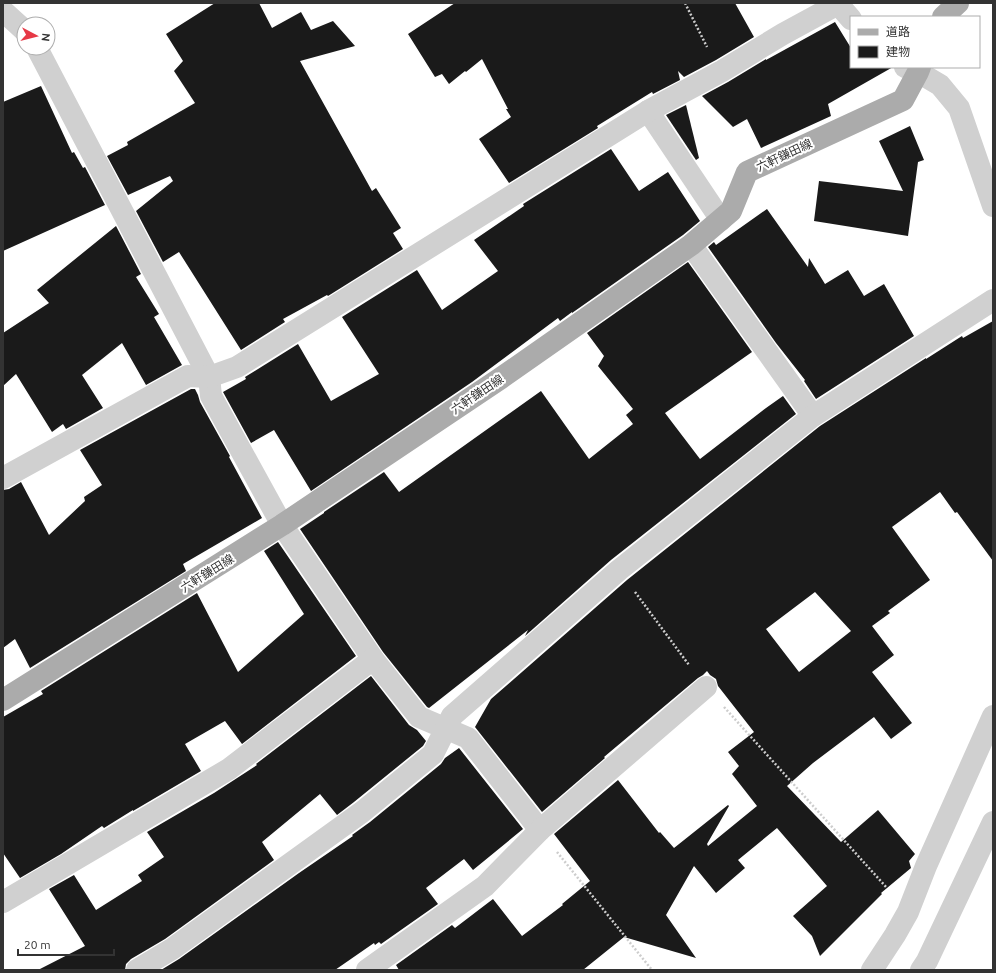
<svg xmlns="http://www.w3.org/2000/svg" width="996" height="973" viewBox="0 0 996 973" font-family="Ubuntu,'Noto Sans JP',sans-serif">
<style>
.building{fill:#1a1a1a;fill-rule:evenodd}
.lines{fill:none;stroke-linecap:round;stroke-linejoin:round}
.path{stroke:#cdcdcd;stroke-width:2.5;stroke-dasharray:2 2;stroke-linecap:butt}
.minor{stroke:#d0d0d0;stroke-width:22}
.major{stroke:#ababab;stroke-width:22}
.labels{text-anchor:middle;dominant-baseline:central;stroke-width:4;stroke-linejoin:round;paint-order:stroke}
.street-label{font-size:12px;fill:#333;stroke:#fff}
</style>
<rect width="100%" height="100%" fill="#fff"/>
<g class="building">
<path d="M215 3H259L272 28 301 12 311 30 333 21 355 46 300 61 372 191 376 188 401 228 393 233 403 249 328 296 327 295 283 319 285 322 241 350 179 252 163 262 136 211 173 181 170 176 128 195 107 156 128 145 127 142 195 103 174 71 183 61 166 34Z"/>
<path d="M455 3H735L754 37 716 60 684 77 678 71 680 80 653 94 652 92 597 126 598 128 509 183 479 139 511 117 506 109H508L482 59 466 72 465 71 449 84 442 74 435 77 408 34Z"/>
<path d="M835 22 851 48V67H893L828 104 831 116 761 148 747 119 733 127 702 96 728 82 766 59V60Z"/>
<path d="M41 86 72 153 74 152 83 168 85 167 105 205 3 251V102Z"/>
<path d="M686 105 699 158 696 160 666 115Z"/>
<path d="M910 126 924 160 918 162 908 236 814 221 819 181 903 191 879 141Z"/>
<path d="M611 149 639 191 668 172 700 221 683 235 572 313V312L560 321 558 318 472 382 311 491 274 430 251 443 223 392 246 379 245 377 298 344 331 401 379 374 342 317 417 270 442 310 498 271 474 240 524 206 523 204Z"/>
<path d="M767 209 808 267 809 258 825 284 848 270 864 296 884 284 914 336 816 399 804 381 805 380 776 343 708 247 714 242 716 245Z"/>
<path d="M116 226 141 274 136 277 159 314 154 317 182 365 146 385 122 343 82 375 103 408 66 429 63 424 52 432 16 374 3 386V333L49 303 37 290Z"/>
<path d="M688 262 752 352 665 413 700 459 766 408 783 396 796 414 611 560 525 636 528 630 429 708 427 707 383 652 300 529 324 513V512L384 472 399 492 541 391 589 459 633 424 626 415 633 409 598 366 604 356 587 333Z"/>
<path d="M993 321V561L957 512 955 513 940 492 892 527 930 580 888 611 890 613 872 626 894 655 872 672 912 723 891 739 874 717 813 763 787 786 841 842 878 810 915 854 909 861 911 868 881 893 882 894 820 956 812 936 793 916 827 886 777 828 738 860 745 868 716 893 694 866 666 915 696 958 624 937 583 970H399L396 965 452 925 455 928 493 899 522 936 563 905 562 904 590 881 554 834 618 780 659 833 660 832 674 848 728 805 729 806 707 844 708 846 757 806 732 774 739 766 728 752 754 732 718 686 716 679 710 675 707 671 703 675 698 678 604 757 605 758 542 812 475 727 491 699 627 580 820 426 926 358V359L962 336 963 338ZM815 592 851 631 799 672 766 629Z"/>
<path d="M191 389H195L198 395 200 402 230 456 229 457 262 518 183 564 186 571 30 668 15 639 3 648V490L9 489 21 482 49 535 85 501 84 497 102 485 80 450Z"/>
<path d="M278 542 356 656 242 744 225 721 185 744 201 771 133 811V810L104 828 102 826 61 854 20 878 3 853V717L43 694 41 691 197 593 238 672 304 614 264 551Z"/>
<path d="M371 676 409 725 417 730 426 741 423 746 354 802 337 815 320 794 262 842 274 860 165 939 131 959 126 964 125 970H38L85 946 49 889 74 875 96 910 142 881 138 875 164 857 147 832 214 793 257 765 256 764Z"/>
<path d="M459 748 523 829 473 870 464 859 426 888 438 904 381 944 379 942 375 945 374 943 335 970H161L179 959 299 873 353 836 352 835 370 822 441 764 445 758Z"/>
</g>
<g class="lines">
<g class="path">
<path d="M685 3 707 47"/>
<path d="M635 592 689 665"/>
<path d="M724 707 887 888"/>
<path d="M557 852 652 970"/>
</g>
<g class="minor">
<path d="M3 11 24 30"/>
<path d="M37 48 209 377 211 396 282 525 373 659 419 717 468 738 540 830"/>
<path d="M905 67 918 72 940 85 959 108 993 206"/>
<path d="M648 111 721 220"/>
<path d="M691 245 813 416"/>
<path d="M3 478 188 376 209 377 237 367 648 111 722 71 783 34 838 4 851 19"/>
<path d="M3 902 229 769 373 659"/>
<path d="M137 970 172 949 362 812 433 754 452 716 619 570 813 416 993 300"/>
<path d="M367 970 485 886 540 830 706 687"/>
<path d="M872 970 895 935 908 912 926 866 993 716"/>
<path d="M921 970 927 961 993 822"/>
</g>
<g class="major">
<path d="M943 17 958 3"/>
<path d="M3 700 282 525 501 378 691 245 731 211 747 172 903 100 918 72 920 67"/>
</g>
</g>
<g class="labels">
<g class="street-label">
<text transform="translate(784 155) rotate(-25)">六軒鎌田線</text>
<text transform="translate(477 394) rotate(-34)">六軒鎌田線</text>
<text transform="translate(207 573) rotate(-32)">六軒鎌田線</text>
</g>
</g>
<rect width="996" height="973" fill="none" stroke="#333333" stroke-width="8"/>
<rect x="850" y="16" width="130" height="52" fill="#ffffff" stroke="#adadad"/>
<rect x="858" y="29" width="20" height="6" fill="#ababab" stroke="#adadad"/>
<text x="886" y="36" font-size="12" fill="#333333">道路</text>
<rect x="858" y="46" width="20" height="12" fill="#1a1a1a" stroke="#adadad"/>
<text x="886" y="56" font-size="12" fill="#333333">建物</text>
<g transform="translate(36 36) rotate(97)"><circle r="19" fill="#ffffff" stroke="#adadad"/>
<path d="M0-3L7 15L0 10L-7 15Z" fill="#e63946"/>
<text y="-6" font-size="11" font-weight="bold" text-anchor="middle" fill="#333333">N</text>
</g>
<path d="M18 949v6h96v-6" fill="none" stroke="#333333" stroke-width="2"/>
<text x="24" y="949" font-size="12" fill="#333333" stroke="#ffffff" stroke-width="3" paint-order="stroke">20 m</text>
</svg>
